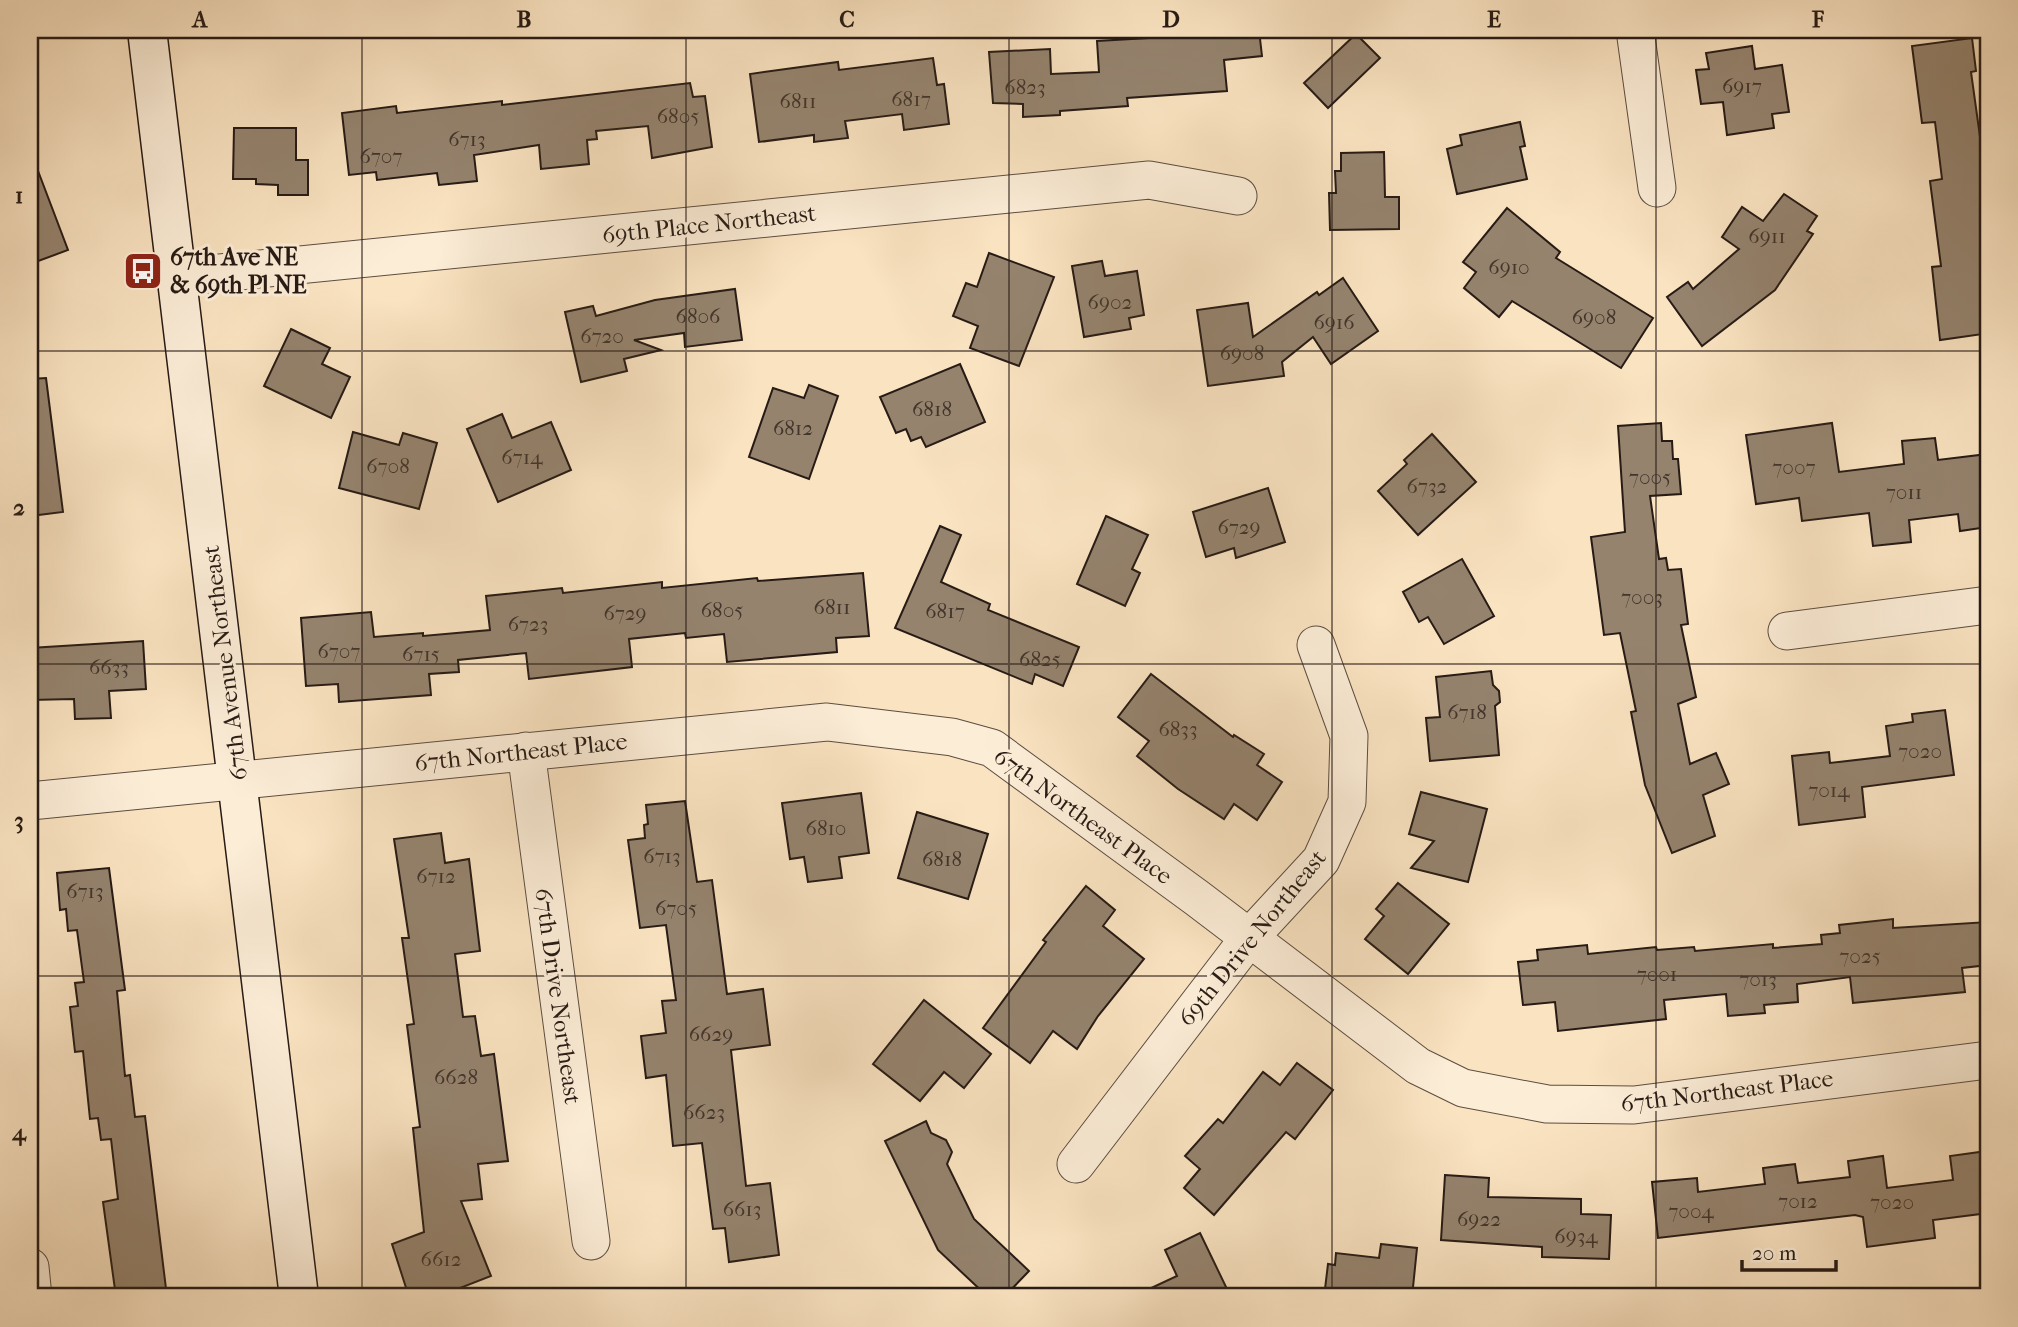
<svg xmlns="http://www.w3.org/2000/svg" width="2018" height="1327" viewBox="0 0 2018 1327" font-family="'IM FELL French Canon',serif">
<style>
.building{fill:#95836e;stroke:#271b15;stroke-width:2}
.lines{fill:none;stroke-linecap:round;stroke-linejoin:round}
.minor-casing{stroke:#5c4d40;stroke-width:39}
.secondary-casing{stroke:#271b15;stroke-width:41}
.minor{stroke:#fcedd7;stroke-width:37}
.secondary{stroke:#fcedd7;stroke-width:38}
.grid{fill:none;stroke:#271b15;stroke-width:2;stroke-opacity:0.55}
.labels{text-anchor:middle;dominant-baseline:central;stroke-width:6;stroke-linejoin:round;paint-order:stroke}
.number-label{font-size:21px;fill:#42352b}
.street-label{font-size:24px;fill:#271b15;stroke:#fcedd7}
.poi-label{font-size:24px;font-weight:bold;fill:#271b15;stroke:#fcedd7;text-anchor:start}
.neatline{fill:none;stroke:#271b15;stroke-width:2.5}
.grid-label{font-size:23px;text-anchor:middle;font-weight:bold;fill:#271b15}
</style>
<rect width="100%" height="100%" fill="#fae3c1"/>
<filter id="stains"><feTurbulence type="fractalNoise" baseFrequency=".00286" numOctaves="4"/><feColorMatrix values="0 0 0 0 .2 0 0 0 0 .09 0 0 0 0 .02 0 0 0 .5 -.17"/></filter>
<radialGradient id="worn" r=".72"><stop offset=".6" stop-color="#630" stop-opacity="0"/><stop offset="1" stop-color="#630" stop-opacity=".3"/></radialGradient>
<g class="building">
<path d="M1182 30H1259L1262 56 1224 60 1227 91 1127 98 1128 106 1060 111V115L1023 117V104L993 103 989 52 1050 49 1051 74 1099 72 1097 41 1183 36Z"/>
<path d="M1356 34 1380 58 1328 108 1304 83Z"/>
<path d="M1972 38 1976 71 1971 72 1988 194V229L1982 230 1988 283V323H1982L1983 334 1940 340 1932 267 1941 266 1930 181 1942 179 1935 122 1922 123 1912 46Z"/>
<path d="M1752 46 1755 69 1782 65 1789 112 1772 114 1774 128 1727 135 1723 102 1701 104 1696 70 1709 69 1706 53Z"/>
<path d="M933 58 937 85 944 84 949 124 904 130 902 114 845 121 848 138 814 142V135L759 142 750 74 838 62 839 70Z"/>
<path d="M690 83 693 97 705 96 712 147 652 158 648 126 596 131 597 139 587 140 589 164 541 169 539 145 474 155 477 181 439 185 437 173 377 180 376 172 349 175 342 113 396 106 397 113 502 101V105Z"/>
<path d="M1520 122 1525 146 1520 147 1527 179 1457 194 1447 149 1462 145 1460 135Z"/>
<path d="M234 128H296V160H308V195H278V185L256 184V179H233Z"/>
<path d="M1384 152 1385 197H1399V229L1330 230 1329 193H1336L1335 171H1341V153Z"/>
<path d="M32 155 68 250 30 264V156Z"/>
<path d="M1784 194 1817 216 1807 231 1813 234 1775 290 1702 346 1667 297 1688 282 1693 289 1739 249 1722 237 1742 207 1763 221Z"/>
<path d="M1507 208 1560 252 1556 258 1653 318 1621 368 1512 301 1499 317 1464 288 1476 272 1463 262Z"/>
<path d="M989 253 1054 277 1019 366 970 348 978 326 953 316 966 283 977 287Z"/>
<path d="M1102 261 1105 276 1137 271 1144 315 1129 318 1131 329 1084 337 1072 266Z"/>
<path d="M1343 278 1378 331 1331 364 1313 337 1282 362 1284 376 1208 386 1197 310 1248 303 1253 337 1317 292 1319 295Z"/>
<path d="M735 289 742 340 685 347 684 333 634 340 661 350 624 359 627 371 581 382 565 312 593 306 596 316 655 300Z"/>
<path d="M291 329 330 348 322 364 350 377 331 418 264 386Z"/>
<path d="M960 364 985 422 926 447 921 437 911 441 906 429 896 433 880 397Z"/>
<path d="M46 378 63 512 30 516V379Z"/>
<path d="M809 385 838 396 809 479 749 457 773 388 804 398Z"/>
<path d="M502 414 512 438 551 422 571 470 498 502 467 429Z"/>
<path d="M1661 423 1662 441H1672L1673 459H1678L1681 494 1650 496 1659 559 1666 558 1668 570 1681 569 1688 624 1681 625 1696 697 1678 704 1690 764 1716 753 1729 784 1703 795 1715 836 1672 853 1645 785 1631 712 1636 711 1620 633 1604 635 1591 537 1625 532 1618 426Z"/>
<path d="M1832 423 1839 472 1904 464 1902 441 1935 438 1938 460 1988 454V527L1960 531 1958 514 1909 520 1911 542 1873 546 1869 513 1802 521 1799 498 1756 504 1746 435Z"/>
<path d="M353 432 399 445 403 433 437 443 419 509 339 488Z"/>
<path d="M1432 434 1476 482 1418 535 1378 491 1407 464 1404 460Z"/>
<path d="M1268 488 1285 542 1236 558 1234 548 1206 557 1193 512Z"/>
<path d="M1106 516 1148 535 1132 569 1140 573 1125 606 1077 584Z"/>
<path d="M940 526 961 535 941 582 990 604 988 610 1079 647 1063 686 1035 674 1032 684 895 628Z"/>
<path d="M1462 559 1494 616 1444 644 1428 617 1419 622 1403 592Z"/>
<path d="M863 573 869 636 836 638 837 652 727 662 724 634 686 638 685 633 629 639 632 667 529 679 526 653 458 660 459 672 429 674 431 695 339 702 338 684 306 686 301 618 371 612 374 637 423 633V636L490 630 486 596 562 588 563 593 662 582V588L757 578 758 581Z"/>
<path d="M143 641 146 689 109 691 111 718 75 719 74 699 30 700V648Z"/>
<path d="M1491 671 1493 685 1499 691 1500 702 1495 706 1499 755 1430 761 1426 718 1440 717 1436 677Z"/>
<path d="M1151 674 1233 737 1234 735 1264 754 1257 765 1282 782 1257 820 1234 804 1224 819 1178 789 1137 756 1149 741 1118 717Z"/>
<path d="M1945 710 1954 775 1862 787 1865 817 1799 825 1792 756 1829 752 1830 763 1890 756 1886 726 1913 722 1912 714Z"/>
<path d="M1421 792 1487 809 1468 882 1411 868 1434 841 1409 834Z"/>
<path d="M861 793 869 853 839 857 842 878 808 882 804 857 790 859 782 803Z"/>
<path d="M685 801 697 882 712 880 727 994 763 989 770 1045 731 1050 746 1186 770 1183 779 1255 729 1262 725 1228 713 1229 702 1143 673 1146 666 1075 646 1078 641 1036 666 1033 662 1001 676 1000 666 925 640 928 628 840 645 838 644 825 648 824 646 805Z"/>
<path d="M917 812 988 834 968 899 898 878Z"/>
<path d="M441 833 445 863 469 859 480 951 455 954 463 1017 475 1016 481 1056 494 1054 508 1161 478 1164 482 1199 461 1201 491 1276 437 1297H409L392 1244 424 1232 413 1128 420 1127 407 1025 414 1024 402 938H409L394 839Z"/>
<path d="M109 868 125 990 117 991 125 1076 130 1075 135 1117 145 1116 167 1297H116L103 1202 118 1199 111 1139 101 1140 98 1118 90 1119 83 1051 75 1052 70 1007 78 1006 75 983 84 982 77 930 68 931 66 909 60 910 57 873Z"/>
<path d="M1398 883 1449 924 1408 974 1365 939 1384 916 1376 909Z"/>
<path d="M1086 886 1115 910 1103 926 1144 959 1098 1016 1077 1049 1053 1031 1030 1063 983 1028 1046 942 1043 940Z"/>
<path d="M1893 919V928L1988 922V965L1962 968 1965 992 1853 1003 1850 977 1797 984 1798 1002 1764 1005 1765 1013 1728 1016 1726 994 1664 1000 1666 1019 1558 1031 1555 1002 1523 1005 1518 962 1538 960 1537 950 1587 945 1588 954 1656 947 1657 950 1694 947 1695 951 1773 944V948L1822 944 1821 935 1840 933 1839 925Z"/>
<path d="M924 1000 991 1054 964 1088 944 1072 920 1101 873 1064Z"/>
<path d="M1297 1063 1333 1090 1295 1139 1286 1132 1214 1215 1184 1188 1200 1169 1185 1156 1218 1119 1223 1123 1263 1072 1280 1085Z"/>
<path d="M926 1121 931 1133 946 1140 952 1152 947 1164 974 1219 1029 1271 1004 1297H988L938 1250 885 1141Z"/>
<path d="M1987 1151 1988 1213 1933 1220 1935 1238 1867 1247 1863 1217 1855 1215 1658 1238 1652 1182 1697 1178 1698 1192 1765 1184 1763 1168 1795 1164 1798 1183 1850 1177 1848 1161 1883 1156 1887 1188 1953 1180 1950 1156Z"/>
<path d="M1445 1175 1489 1178 1488 1197 1581 1199V1214L1611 1215 1609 1259 1542 1257V1247L1441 1240Z"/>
<path d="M1200 1233 1227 1289 1210 1297H1132L1177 1276 1165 1250Z"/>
<path d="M1381 1244 1417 1248 1412 1297 1332 1295 1333 1290 1325 1289 1328 1264 1335 1265 1336 1253 1379 1258Z"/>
</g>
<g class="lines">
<g class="minor-casing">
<g id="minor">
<path d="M1635 30 1657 188"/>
<path d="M179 277 1149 180 1238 196"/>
<path d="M1787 631 1988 605"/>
<path d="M526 751 591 1241"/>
<path d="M30 801 827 722 952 737 992 748 1197 898 1418 1066 1463 1088 1547 1104 1634 1105 1988 1060"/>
<path d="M1076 1164 1249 938 1321 860 1347 802 1349 736 1316 645"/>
<path d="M30 1267 33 1297"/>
</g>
</g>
<g class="secondary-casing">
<path id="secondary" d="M147 30 299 1297"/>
</g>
<use href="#minor" class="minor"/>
<use href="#secondary" class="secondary"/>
</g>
<path class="grid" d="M362 30V1297M686 30V1297M1009 30V1297M1332 30V1297M1656 30V1297M30 351H1988M30 664H1988M30 976H1988"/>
<defs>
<g id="bus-square" transform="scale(2.0125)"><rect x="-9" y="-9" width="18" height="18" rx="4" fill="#8f2418" stroke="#fcedd7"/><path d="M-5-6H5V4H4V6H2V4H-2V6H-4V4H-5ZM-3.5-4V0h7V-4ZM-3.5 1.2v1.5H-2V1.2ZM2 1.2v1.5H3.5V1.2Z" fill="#fff"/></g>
</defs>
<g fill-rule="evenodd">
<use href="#bus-square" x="143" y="271"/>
</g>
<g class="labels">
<g class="number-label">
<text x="1742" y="86">6917</text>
<text x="1025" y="87">6823</text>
<text x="911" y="99">6817</text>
<text x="798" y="101">6811</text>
<text x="678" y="116">6805</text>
<text x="467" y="139">6713</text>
<text x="381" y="156">6707</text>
<text x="1767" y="236">6911</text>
<text x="1509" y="267">6910</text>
<text x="1110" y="302">6902</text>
<text x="698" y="316">6806</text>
<text x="1594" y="317">6908</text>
<text x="1334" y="322">6916</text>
<text x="602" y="336">6720</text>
<text x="1242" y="353">6908</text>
<text x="932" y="409">6818</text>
<text x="793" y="428">6812</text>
<text x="522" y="457">6714</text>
<text x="388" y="466">6708</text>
<text x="1794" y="467">7007</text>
<text x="1650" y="477">7005</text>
<text x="1427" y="486">6732</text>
<text x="1904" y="492">7011</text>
<text x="1239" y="527">6729</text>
<text x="1642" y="597">7003</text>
<text x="832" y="607">6811</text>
<text x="722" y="610">6805</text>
<text x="945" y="611">6817</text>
<text x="625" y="613">6729</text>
<text x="528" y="624">6723</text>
<text x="339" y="651">6707</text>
<text x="421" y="654">6715</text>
<text x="1040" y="659">6825</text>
<text x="109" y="667">6633</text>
<text x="1467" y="712">6718</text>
<text x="1178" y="729">6833</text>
<text x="1920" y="751">7020</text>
<text x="1829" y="790">7014</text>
<text x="826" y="828">6810</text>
<text x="662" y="856">6713</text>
<text x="942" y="859">6818</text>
<text x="436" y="876">6712</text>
<text x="85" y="891">6713</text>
<text x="676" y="908">6705</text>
<text x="1860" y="956">7025</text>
<text x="1657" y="974">7001</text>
<text x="1758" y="979">7013</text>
<text x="711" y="1034">6629</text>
<text x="456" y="1077">6628</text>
<text x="704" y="1112">6623</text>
<text x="1798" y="1201">7012</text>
<text x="1892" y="1202">7020</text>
<text x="742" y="1209">6613</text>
<text x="1691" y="1211">7004</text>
<text x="1479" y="1219">6922</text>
<text x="1576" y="1236">6934</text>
<text x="441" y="1259">6612</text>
</g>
<g class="street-label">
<text transform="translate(709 224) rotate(-6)">69th Place Northeast</text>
<text transform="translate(225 663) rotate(-97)">67th Avenue Northeast</text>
<text transform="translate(521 752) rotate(-6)">67th Northeast Place</text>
<text transform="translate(1083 816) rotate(36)">67th Northeast Place</text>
<text transform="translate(1252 938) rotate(-51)">69th Drive Northeast</text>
<text transform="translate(558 996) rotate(82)">67th Drive Northeast</text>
<text transform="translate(1727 1091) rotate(-7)">67th Northeast Place</text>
</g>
<g class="poi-label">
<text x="170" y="257">67th Ave NE<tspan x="170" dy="28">&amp; 69th Pl NE</tspan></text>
</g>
</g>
<rect width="2018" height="1327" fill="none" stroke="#fae3c1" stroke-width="77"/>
<path d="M1742 1260v10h94v-10" fill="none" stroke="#271b15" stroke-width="3.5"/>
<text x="1752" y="1260" font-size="21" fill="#271b15" stroke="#fcedd7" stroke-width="5" paint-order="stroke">20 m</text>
<rect x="38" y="38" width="1942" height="1250" class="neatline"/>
<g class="grid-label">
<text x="200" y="27">A</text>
<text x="524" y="27">B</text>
<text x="847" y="27">C</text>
<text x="1171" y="27">D</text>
<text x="1494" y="27">E</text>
<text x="1818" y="27">F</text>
<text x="19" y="203">1</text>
<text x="19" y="515">2</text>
<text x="19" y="828">3</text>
<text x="19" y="1140">4</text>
</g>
<rect width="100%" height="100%" filter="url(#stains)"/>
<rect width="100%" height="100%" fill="url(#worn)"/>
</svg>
